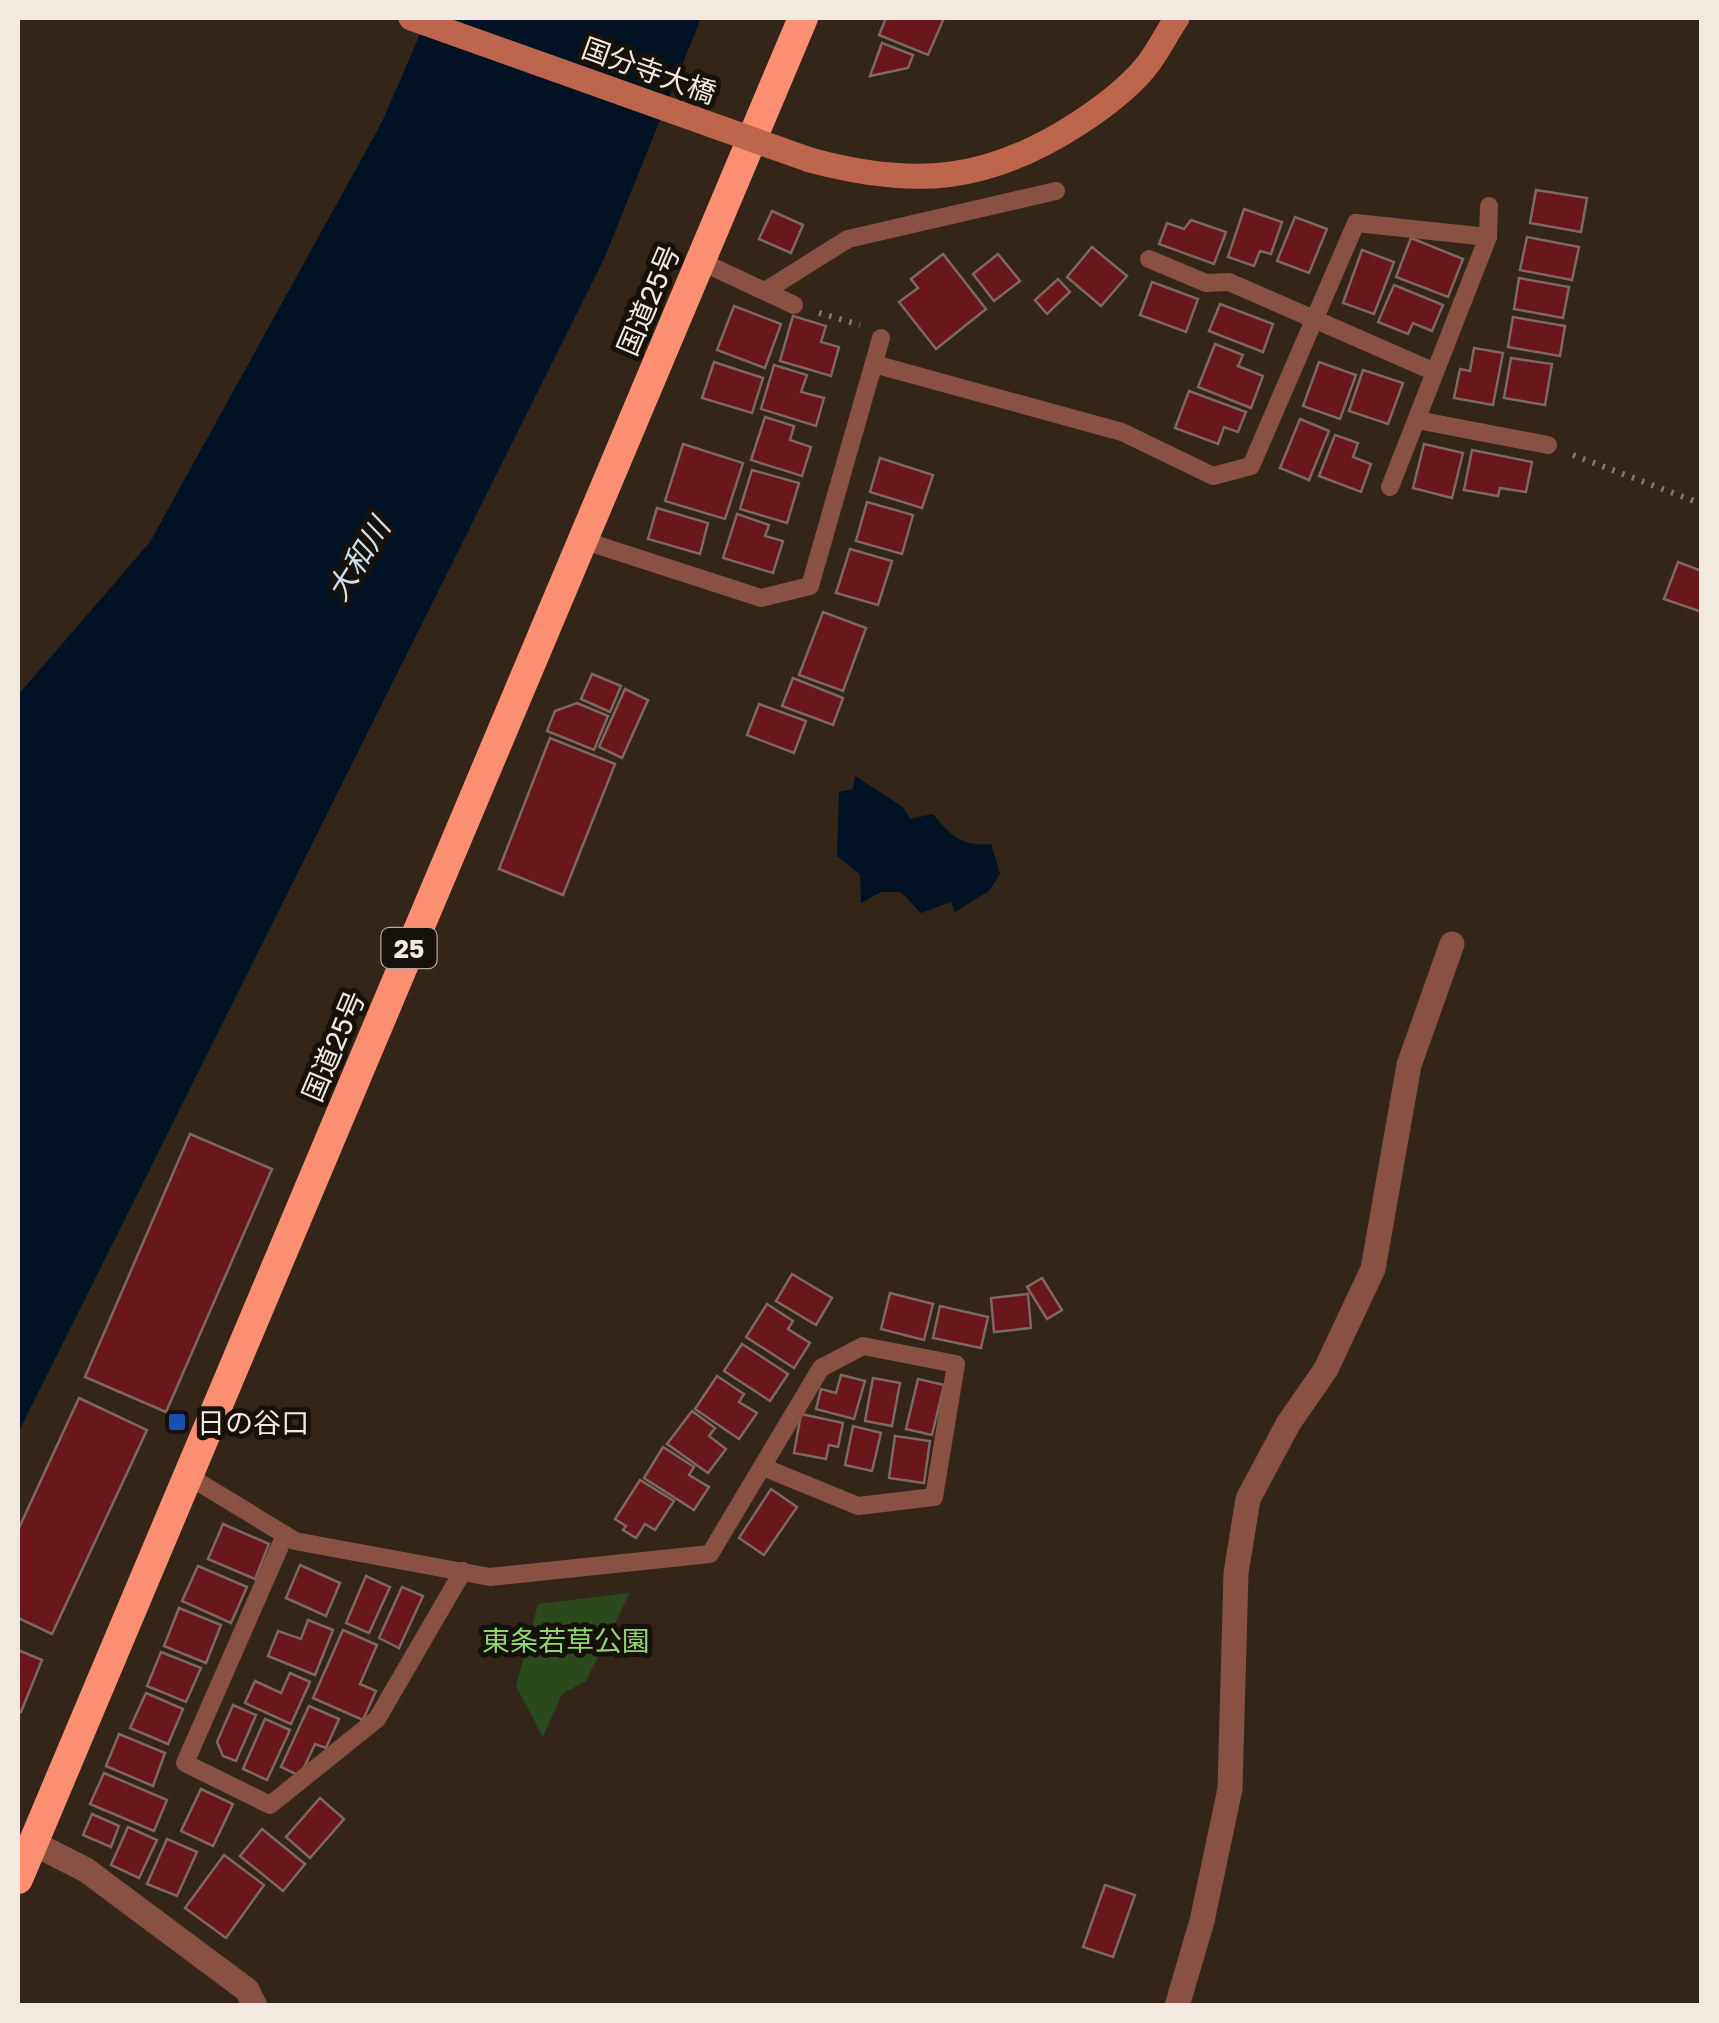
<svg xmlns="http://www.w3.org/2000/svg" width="1719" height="2023" viewBox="0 0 1719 2023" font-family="'Golos Text','Noto Sans JP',sans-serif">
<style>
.green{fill:#2a4a1b}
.water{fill:#001224}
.building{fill:#6a171b;stroke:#7e6765;stroke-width:2.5}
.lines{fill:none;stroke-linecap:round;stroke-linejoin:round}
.path{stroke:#84796e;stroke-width:6;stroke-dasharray:2.5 8;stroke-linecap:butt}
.lane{stroke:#895142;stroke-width:18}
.street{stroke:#895142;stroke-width:25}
.secondary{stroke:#be654e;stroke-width:25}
.highway{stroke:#fc8e71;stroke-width:30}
.secondary-bridge{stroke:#be654e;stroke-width:25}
.transit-dot{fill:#1a4fb4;stroke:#16110a;stroke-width:4}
.labels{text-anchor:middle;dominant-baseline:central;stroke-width:10;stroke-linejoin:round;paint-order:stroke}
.shield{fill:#16110a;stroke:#b0a8a0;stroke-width:2.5}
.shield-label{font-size:25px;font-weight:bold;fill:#f2e9e1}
.street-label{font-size:28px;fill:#f2e9e1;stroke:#16110a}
.poi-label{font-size:28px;fill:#f2e9e1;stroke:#16110a;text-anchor:start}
.park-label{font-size:28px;fill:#91d473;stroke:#16110a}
.water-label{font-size:30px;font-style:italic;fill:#cfe0f0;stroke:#16110a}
</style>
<rect width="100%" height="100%" fill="#332618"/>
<path class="green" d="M630 1593 586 1681 562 1694 543 1737 516 1686 538 1604Z"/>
<g class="water">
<path d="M427 18H701L604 259 18 1433V695L150 542 382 122Z"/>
<path d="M855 776 903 807 910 819 933 814C951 836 962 847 991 844L1000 874 989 891 955 912 951 902 921 913 901 892H881L861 903 860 874 837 856 839 792 853 789Z"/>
</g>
<g class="building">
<path d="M886 18H944L928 55 879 35Z"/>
<path d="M882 43 913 55 908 68 870 76Z"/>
<path d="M1536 190 1587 198 1581 232 1530 223Z"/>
<path d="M1244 209 1282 222 1271 254 1260 251 1254 266 1228 257Z"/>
<path d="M772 211 803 225 791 253 759 239Z"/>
<path d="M1295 217 1327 229 1309 273 1277 261Z"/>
<path d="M1191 220 1226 232 1214 264 1159 244 1167 223 1184 229Z"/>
<path d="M1527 237 1579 247 1572 280 1520 270Z"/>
<path d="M1411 238 1463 259 1448 297 1396 277Z"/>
<path d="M1092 247 1127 276 1101 306 1067 277Z"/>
<path d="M1362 250 1394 262 1374 314 1343 303Z"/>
<path d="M943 254 986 309 936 349 899 302 918 288 911 279Z"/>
<path d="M998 254 1020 281 994 301 973 274Z"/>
<path d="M1519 278 1569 287 1563 318 1514 309Z"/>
<path d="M1058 279 1070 292 1047 314 1035 300Z"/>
<path d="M1152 282 1198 299 1186 332 1140 315Z"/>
<path d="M1394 285 1443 305 1432 331 1413 323 1408 334 1378 322Z"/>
<path d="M1220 304 1273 324 1263 352 1209 331Z"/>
<path d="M734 306 781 324 765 368 717 350Z"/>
<path d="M793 316 826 326 821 342 839 347 831 376 780 361Z"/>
<path d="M1513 317 1565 326 1560 356 1508 347Z"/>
<path d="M1215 344 1243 355 1238 366 1263 376 1251 408 1198 387Z"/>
<path d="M1474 348 1503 353 1493 405 1454 398 1460 369 1470 371Z"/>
<path d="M1511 358 1552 364 1545 405 1504 398Z"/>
<path d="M714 362 763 378 752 413 702 398Z"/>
<path d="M1319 362 1356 375 1340 419 1303 406Z"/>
<path d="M774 365 807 375 801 392 824 398 816 426 761 409Z"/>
<path d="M1363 370 1403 383 1388 424 1349 411Z"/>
<path d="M1189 391 1246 412 1238 432 1224 427 1218 444 1175 428Z"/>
<path d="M765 417 794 426 790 440 811 447 802 476 751 460Z"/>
<path d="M1300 419 1329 431 1309 480 1280 468Z"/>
<path d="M1335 435 1358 443 1353 457 1371 464 1361 492 1319 476Z"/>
<path d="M683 444 743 463 725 519 665 501Z"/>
<path d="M1424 444 1463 453 1452 498 1413 488Z"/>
<path d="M1472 450 1532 462 1526 492 1500 488 1498 496 1464 490Z"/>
<path d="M880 458 933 475 922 508 870 492Z"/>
<path d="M752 470 799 483 787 523 740 509Z"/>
<path d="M867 502 913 515 902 554 856 541Z"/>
<path d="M657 508 708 523 700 554 648 539Z"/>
<path d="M737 514 769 525 765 536 783 541 773 573 723 558Z"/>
<path d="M850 549 892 561 878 605 836 593Z"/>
<path d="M1678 562 1702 571V612L1664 599Z"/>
<path d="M823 612 866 628 843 691 799 675Z"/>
<path d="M592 674 621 686 610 712 581 699Z"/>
<path d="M793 678 843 698 833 725 782 706Z"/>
<path d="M625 689 648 700 622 758 599 747Z"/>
<path d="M577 703 608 716 594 750 547 731 555 711Z"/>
<path d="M759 704 806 721 794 753 747 735Z"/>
<path d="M550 738 615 764 563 895 499 869Z"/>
<path d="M190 1134 272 1169 166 1412 85 1377Z"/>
<path d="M792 1274 832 1298 816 1325 776 1301Z"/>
<path d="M1042 1278 1062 1310 1047 1319 1027 1287Z"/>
<path d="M890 1293 933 1304 924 1340 881 1329Z"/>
<path d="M1028 1294 1031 1328 994 1332 991 1298Z"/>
<path d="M767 1304 793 1321 788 1329 810 1343 794 1368 746 1337Z"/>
<path d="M940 1306 988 1317 981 1348 933 1338Z"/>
<path d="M742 1344 788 1374 770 1401 724 1371Z"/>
<path d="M841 1375 865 1381 854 1419 816 1409 821 1389 836 1393Z"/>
<path d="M717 1376 744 1394 739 1402 757 1413 739 1439 695 1409Z"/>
<path d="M873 1378 900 1383 892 1426 865 1421Z"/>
<path d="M918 1379 944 1385 932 1435 906 1429Z"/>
<path d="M79 1398 147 1430 52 1634 18 1618V1530Z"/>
<path d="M692 1411 715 1428 709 1436 726 1449 708 1473 667 1444Z"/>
<path d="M801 1414 843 1423 838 1447 829 1445 826 1459 794 1453Z"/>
<path d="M853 1426 881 1433 872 1471 845 1465Z"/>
<path d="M895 1436 930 1441 924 1483 889 1478Z"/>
<path d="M663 1447 694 1467 689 1475 709 1487 694 1510 644 1478Z"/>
<path d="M640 1480 674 1501 655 1530 645 1524 636 1538 623 1530 626 1526 615 1519Z"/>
<path d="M771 1489 797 1507 764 1555 739 1538Z"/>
<path d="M223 1524 269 1544 255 1579 208 1559Z"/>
<path d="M300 1565 340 1583 326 1616 286 1598Z"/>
<path d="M198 1566 247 1587 231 1623 182 1601Z"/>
<path d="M366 1576 390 1587 369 1633 346 1623Z"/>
<path d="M402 1587 423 1596 399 1648 379 1638Z"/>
<path d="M179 1608 221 1625 206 1663 164 1646Z"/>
<path d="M308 1620 333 1630 315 1675 268 1656 278 1631 301 1639Z"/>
<path d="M343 1630 377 1645 360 1684 376 1691 363 1720 313 1698Z"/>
<path d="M18 1650 42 1660 21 1712 18 1711Z"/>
<path d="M161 1652 201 1668 186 1702 147 1686Z"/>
<path d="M290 1673 310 1682 291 1724 245 1703 255 1681 281 1693Z"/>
<path d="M146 1693 183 1709 168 1744 130 1728Z"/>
<path d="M233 1705 256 1715 236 1761 223 1756 217 1742Z"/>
<path d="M309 1706 339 1719 326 1748 315 1744 300 1776 281 1767Z"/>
<path d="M265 1719 290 1730 267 1780 243 1769Z"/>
<path d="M119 1734 165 1753 153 1786 106 1766Z"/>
<path d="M104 1773 167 1800 154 1831 90 1804Z"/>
<path d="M201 1789 233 1804 213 1846 181 1831Z"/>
<path d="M320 1798 344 1819 310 1858 286 1837Z"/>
<path d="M92 1814 119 1826 111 1847 83 1835Z"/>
<path d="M128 1827 157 1840 139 1878 111 1865Z"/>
<path d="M262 1829 305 1864 283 1891 240 1856Z"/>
<path d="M167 1839 197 1852 177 1896 147 1884Z"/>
<path d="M224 1855 264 1885 226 1938 185 1908Z"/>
<path d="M1105 1885 1135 1895 1113 1957 1083 1947Z"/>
</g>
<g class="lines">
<g class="path">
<path d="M819 313 860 325"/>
<path d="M1573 455 1702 504"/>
</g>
<g class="lane">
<path d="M1149 259 1206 283 1229 282 1435 372"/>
<path d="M700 261 794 305"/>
<path d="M765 291 848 239 1056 191"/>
<path d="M874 364 1122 432 1213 476 1251 466 1356 223 1488 237"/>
<path d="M1417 420 1548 445"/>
<path d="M1390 487 1488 237 1489 206"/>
<path d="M582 540 761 598 810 586 881 338"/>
<path d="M187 1475 295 1541 490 1577 710 1554 821 1368 863 1346 956 1364 934 1497 858 1506 763 1467"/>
<path d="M285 1535 185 1763 270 1805 377 1719 463 1571"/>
</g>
<g class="street">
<path d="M33 1843 86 1870 247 1990 255 2006"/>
<path d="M1177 2006 1202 1921 1230 1789 1236 1573 1248 1499 1288 1424 1326 1369 1373 1269 1409 1065 1452 944"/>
</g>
<path class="secondary" d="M810 160C914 188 987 183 1079 123 1102 108 1126 90 1144 69 1157 54 1166 34 1177 18"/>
<path class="highway" d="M18 1879 803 18"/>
<path class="secondary-bridge" d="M411 18 810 160"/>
</g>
<rect class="transit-dot" x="167" y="1412" width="20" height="20" rx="5"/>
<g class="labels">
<rect class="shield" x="381.5" y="928" width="55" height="40" rx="8"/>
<g class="shield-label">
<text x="409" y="948">25</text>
</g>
<g class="street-label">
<text transform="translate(649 70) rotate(20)">国分寺大橋</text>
<text transform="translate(648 300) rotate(-67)">国道25号</text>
<text transform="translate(333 1046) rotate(-67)">国道25号</text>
</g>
<g class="poi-label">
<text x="197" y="1422">日の谷口</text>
</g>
<g class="park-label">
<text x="566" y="1640">東条若草公園</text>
</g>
<g class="water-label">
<text transform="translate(358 559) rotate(-58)">大和川</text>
</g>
</g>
<rect width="1719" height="2023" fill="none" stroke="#f2e9e1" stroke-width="40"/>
</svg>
